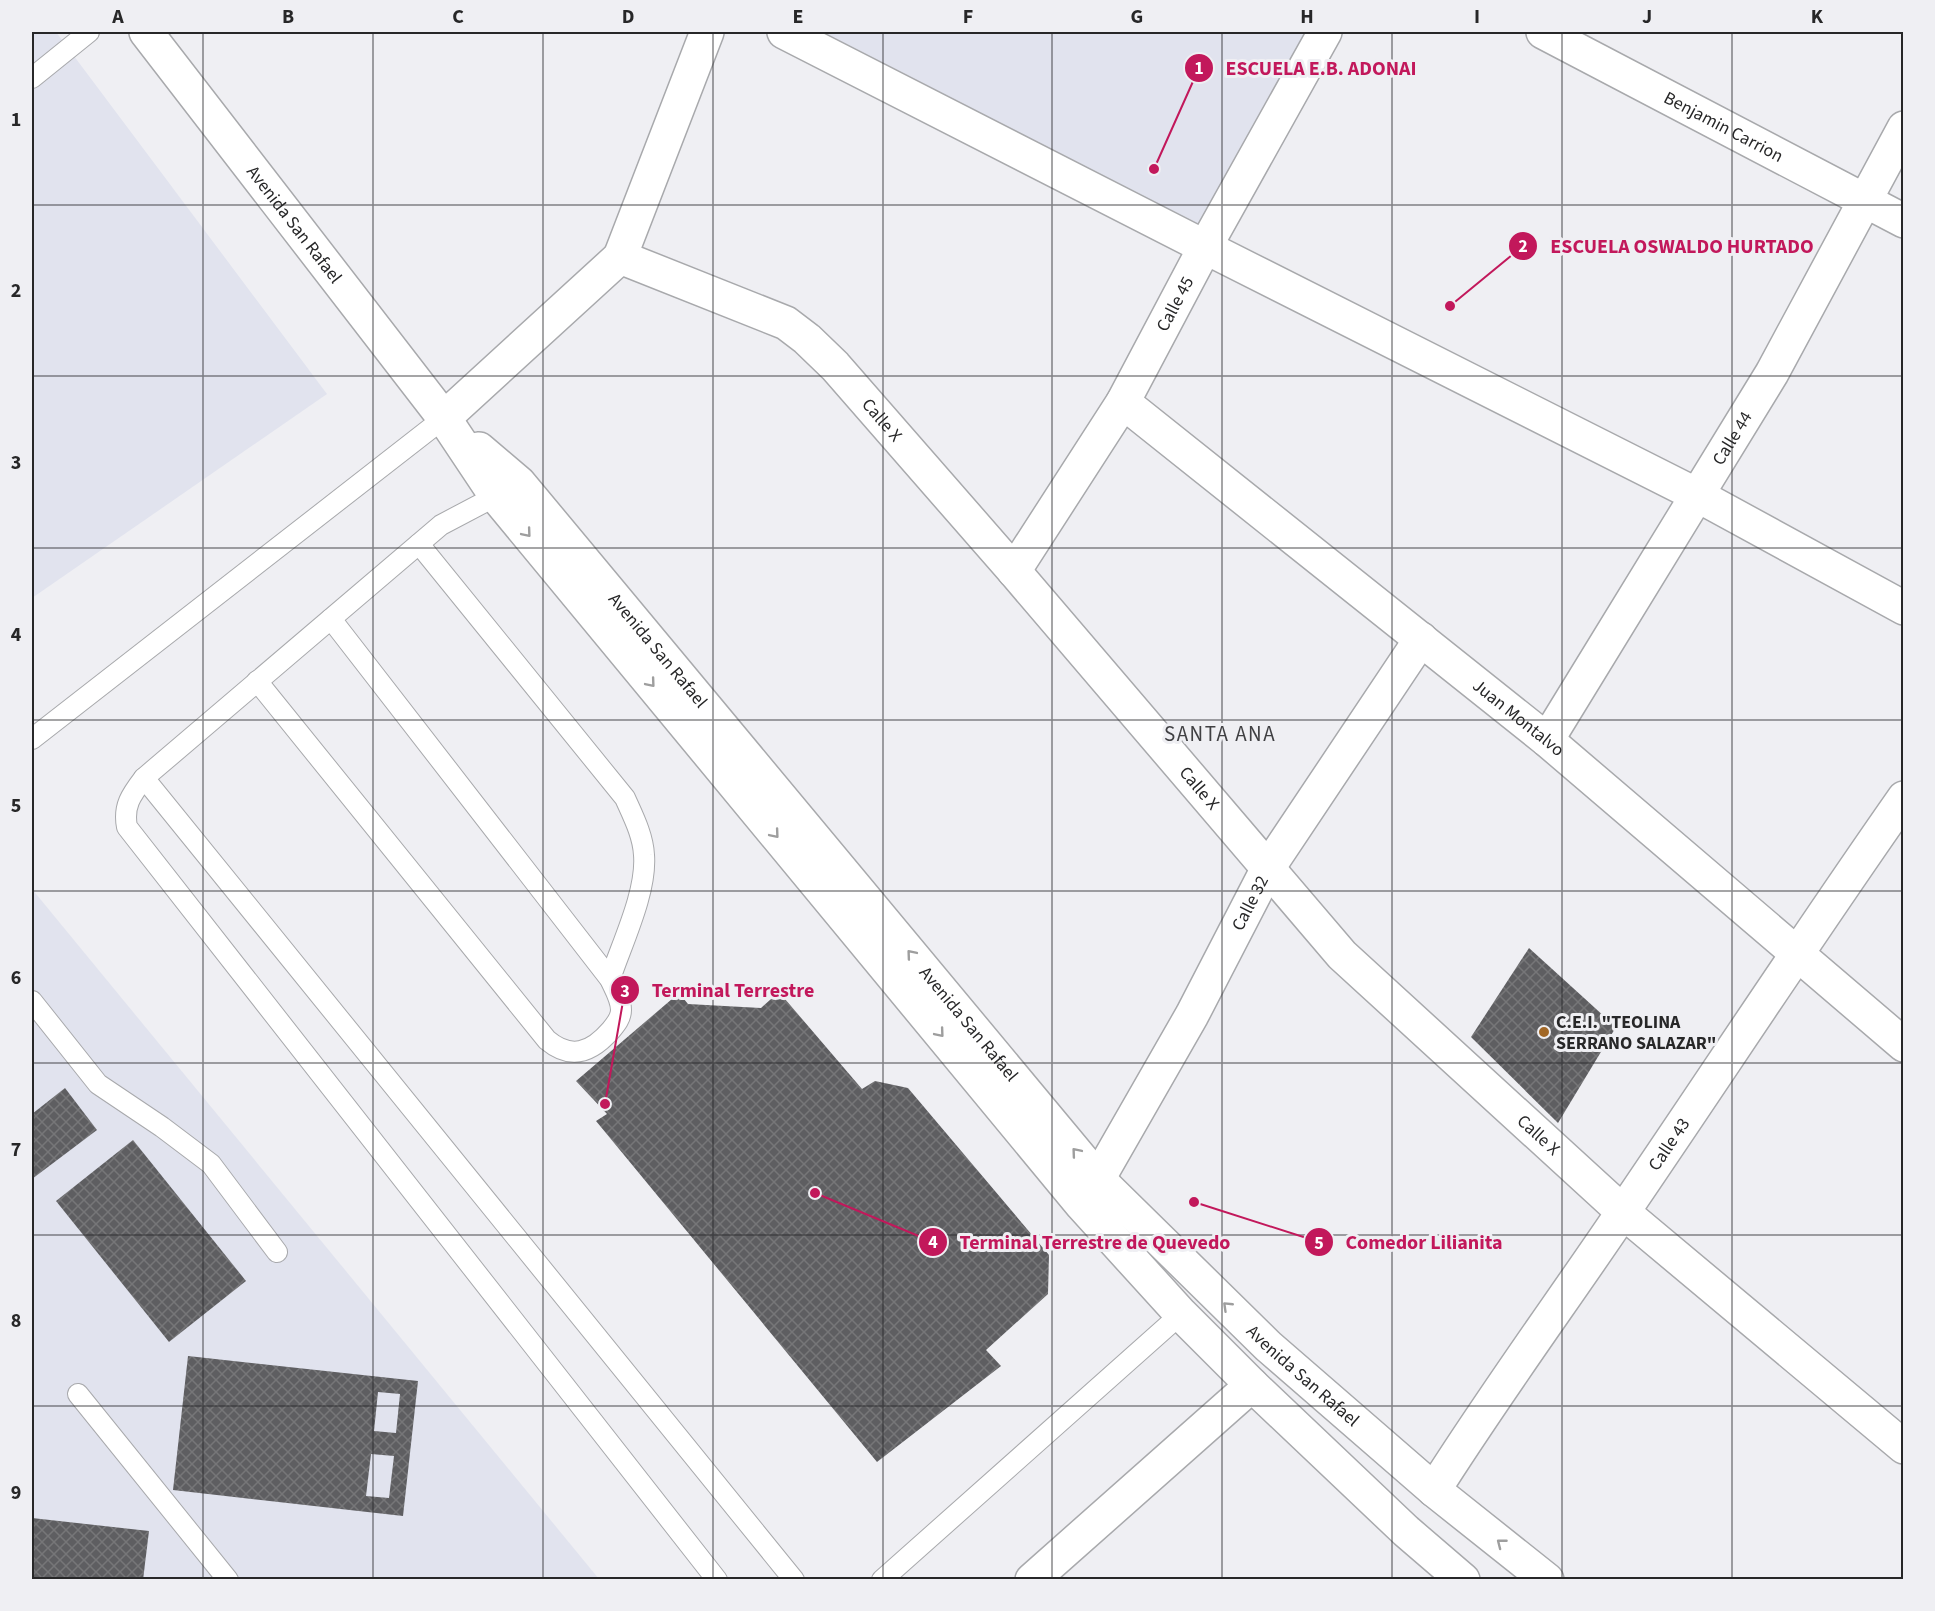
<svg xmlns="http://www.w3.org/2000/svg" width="1935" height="1611" viewBox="0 0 1935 1611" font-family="'Source Sans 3',sans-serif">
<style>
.built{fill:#e1e3ee}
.building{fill:url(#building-cross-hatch);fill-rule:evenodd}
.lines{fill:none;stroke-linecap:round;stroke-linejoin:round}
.service-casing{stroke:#a8a9ac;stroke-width:22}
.minor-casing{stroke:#a8a9ac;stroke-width:36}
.service{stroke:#fff;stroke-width:20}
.minor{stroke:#fff;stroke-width:33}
.oneway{stroke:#9e9e9e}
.grid{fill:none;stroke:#272728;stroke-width:1.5;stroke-opacity:0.55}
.poi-dot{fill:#a26827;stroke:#efeff3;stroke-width:2}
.labels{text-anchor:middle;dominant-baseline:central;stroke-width:6;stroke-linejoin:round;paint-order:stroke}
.street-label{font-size:18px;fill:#272728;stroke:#efeff3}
.poi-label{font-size:18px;font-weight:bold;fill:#272728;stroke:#efeff3;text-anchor:start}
.quarter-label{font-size:21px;letter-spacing:1.5px;fill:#404043;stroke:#efeff3}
.leader{fill:none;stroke:#c2185b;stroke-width:2}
.callout-dot{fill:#c2185b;stroke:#efeff3;stroke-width:2}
.mark-label{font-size:18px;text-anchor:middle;font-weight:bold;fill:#fff}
.callout-label{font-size:20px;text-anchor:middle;font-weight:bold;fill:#c2185b;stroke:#efeff3;stroke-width:6;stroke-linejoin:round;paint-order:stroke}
.neatline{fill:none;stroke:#272728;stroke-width:2}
.grid-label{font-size:20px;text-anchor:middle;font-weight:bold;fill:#272728}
</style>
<defs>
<pattern id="building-cross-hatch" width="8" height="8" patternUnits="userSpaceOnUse" patternTransform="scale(1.5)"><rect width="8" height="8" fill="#5e5e61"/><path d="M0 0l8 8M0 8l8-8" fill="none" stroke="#767678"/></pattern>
</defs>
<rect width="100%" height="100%" fill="#efeff3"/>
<g class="built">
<path d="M32 32H56L327 394 32 598Z"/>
<path d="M804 32H1312L1200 235Z"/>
<path d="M32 889 599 1579H32Z"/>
</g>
<g class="building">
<path d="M1529 948 1616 1027 1558 1123 1471 1037Z"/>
<path d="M779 992 862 1089 875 1081 908 1088 1049 1255 1048 1294 986 1350 1001 1366 877 1462 596 1121 607 1114 576 1081 679 993 688 1004 761 1008Z"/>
<path d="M65 1088 97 1130 32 1179V1114Z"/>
<path d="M133 1140 246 1281 169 1342 56 1201Z"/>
<path d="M188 1356 418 1381 403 1516 173 1490ZM378 1392 400 1394 396 1433 374 1431ZM371 1454 394 1456 389 1498 366 1496Z"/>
<path d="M32 1518 149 1531 143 1580H32Z"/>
</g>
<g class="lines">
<g class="service-casing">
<g id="service">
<path d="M32 78 89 32"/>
<path d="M496 496 441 525 144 778C131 795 123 806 127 827L717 1580"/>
<path d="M419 544 625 798C633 816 643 835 644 855 647 892 622 943 610 979"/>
<path d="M257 681 547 1040C571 1060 591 1053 611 1030 616 1024 621 1018 621 1010 621 999 614 988 610 979L331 619"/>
<path d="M32 739 444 418"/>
<path d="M144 778 794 1580"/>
<path d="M32 1001 98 1084 162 1127 211 1164 277 1252"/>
<path d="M78 1394 228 1580"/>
<path d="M882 1580 1181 1314"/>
</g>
</g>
<g class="minor-casing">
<g id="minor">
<path id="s1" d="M146 32 444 418 496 496 1082 1205 1181 1314 1252 1385 1406 1531 1463 1580"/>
<path d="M784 32 1205 247 1697 495 1904 608"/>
<path id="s2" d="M1543 32 1904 221"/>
<path d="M620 257 707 32"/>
<path id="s3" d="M1123 402 1547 740 1904 1045"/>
<path id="s4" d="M444 418 620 257 786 323 807 339 835 366 1014 571 1342 955 1623 1212 1904 1447"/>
<path id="s5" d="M479 449 519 483 1098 1179 1268 1346 1434 1490 1547 1580"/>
<path id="s6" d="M1014 571 1123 402 1205 247 1325 32"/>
<path id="s7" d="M1547 740 1772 373 1904 128"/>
<path id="s8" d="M1098 1179 1192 1015 1268 868 1421 639"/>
<path id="s9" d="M1434 1490C1494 1395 1560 1305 1623 1212 1717 1074 1808 935 1904 798"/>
<path d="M1032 1580 1252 1385"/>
</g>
</g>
<use href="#service" class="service"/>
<use href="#minor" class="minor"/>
</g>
<defs><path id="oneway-chevron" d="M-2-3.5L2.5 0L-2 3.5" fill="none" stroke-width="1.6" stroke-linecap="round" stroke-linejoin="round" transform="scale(1.5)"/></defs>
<g class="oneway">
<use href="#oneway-chevron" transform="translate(527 533) rotate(50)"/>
<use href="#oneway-chevron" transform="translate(651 683) rotate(50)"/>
<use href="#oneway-chevron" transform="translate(775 834) rotate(50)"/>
<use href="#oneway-chevron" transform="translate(911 954) rotate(-130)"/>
<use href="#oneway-chevron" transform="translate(940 1033) rotate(50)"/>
<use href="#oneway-chevron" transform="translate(1076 1152) rotate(-130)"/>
<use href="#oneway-chevron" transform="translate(1227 1306) rotate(-136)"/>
<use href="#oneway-chevron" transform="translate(1501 1543) rotate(-142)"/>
</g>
<path class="grid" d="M203 32V1580M373 32V1580M543 32V1580M713 32V1580M883 32V1580M1052 32V1580M1222 32V1580M1392 32V1580M1562 32V1580M1732 32V1580M32 205H1904M32 376H1904M32 548H1904M32 720H1904M32 891H1904M32 1063H1904M32 1235H1904M32 1406H1904"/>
<circle class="poi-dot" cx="1544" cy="1032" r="6"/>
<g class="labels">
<g class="street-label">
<text stroke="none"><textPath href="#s2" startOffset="204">Benjamin Carrion</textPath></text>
<text stroke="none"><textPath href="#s1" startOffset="243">Avenida San Rafael</textPath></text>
<text stroke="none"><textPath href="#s6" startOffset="312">Calle 45</textPath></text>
<text stroke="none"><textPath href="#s4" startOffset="554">Calle X</textPath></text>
<text stroke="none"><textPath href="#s7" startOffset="354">Calle 44</textPath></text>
<text stroke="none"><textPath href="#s5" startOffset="270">Avenida San Rafael</textPath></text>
<text stroke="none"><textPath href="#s3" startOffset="506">Juan Montalvo</textPath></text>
<text stroke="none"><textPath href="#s4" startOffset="1040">Calle X</textPath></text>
<text stroke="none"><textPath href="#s8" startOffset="315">Calle 32</textPath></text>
<text stroke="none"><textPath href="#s5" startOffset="756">Avenida San Rafael</textPath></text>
<text stroke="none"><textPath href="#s4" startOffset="1526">Calle X</textPath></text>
<text stroke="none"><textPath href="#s9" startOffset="418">Calle 43</textPath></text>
<text stroke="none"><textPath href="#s5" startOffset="1242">Avenida San Rafael</textPath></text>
</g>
<g class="poi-label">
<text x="1556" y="1022">C.E.I. "TEOLINA<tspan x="1556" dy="21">SERRANO SALAZAR"</tspan></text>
</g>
<g class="quarter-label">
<text x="1220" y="734">SANTA ANA</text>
</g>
</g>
<path class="leader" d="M1154 169L1199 68M1450 306L1523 246M605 1104L625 990M815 1193L933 1242M1194 1202L1319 1242"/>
<g class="callout-dot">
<circle cx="1154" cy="169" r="6"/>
<circle cx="1450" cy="306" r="6"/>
<circle cx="605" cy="1104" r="6"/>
<circle cx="815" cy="1193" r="6"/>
<circle cx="1194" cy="1202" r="6"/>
<circle cx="1199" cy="68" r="15"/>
<circle cx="1523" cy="246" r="15"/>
<circle cx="625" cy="990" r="15"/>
<circle cx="933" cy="1242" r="15"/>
<circle cx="1319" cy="1242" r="15"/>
</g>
<g class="mark-label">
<text x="1199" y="74">1</text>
<text x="1523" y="252">2</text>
<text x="625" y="997">3</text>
<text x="933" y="1248">4</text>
<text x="1319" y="1249">5</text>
</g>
<g class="callout-label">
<text x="1321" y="75">ESCUELA E.B. ADONAI</text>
<text x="1682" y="253">ESCUELA OSWALDO HURTADO</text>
<text x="733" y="997">Terminal Terrestre</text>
<text x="1095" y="1249">Terminal Terrestre de Quevedo</text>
<text x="1424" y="1249">Comedor Lilianita</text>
</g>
<rect width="1935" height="1611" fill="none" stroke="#efeff3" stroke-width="66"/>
<rect x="33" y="33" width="1869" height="1545" class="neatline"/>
<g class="grid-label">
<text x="118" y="23">A</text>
<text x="288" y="23">B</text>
<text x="458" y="23">C</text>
<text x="628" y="23">D</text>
<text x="798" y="23">E</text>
<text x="968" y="23">F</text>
<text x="1137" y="23">G</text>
<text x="1307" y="23">H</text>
<text x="1477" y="23">I</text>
<text x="1647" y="23">J</text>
<text x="1817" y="23">K</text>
<text x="16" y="126">1</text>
<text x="16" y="297">2</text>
<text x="16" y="469">3</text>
<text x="16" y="641">4</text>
<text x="16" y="812">5</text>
<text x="16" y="984">6</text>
<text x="16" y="1156">7</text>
<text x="16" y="1327">8</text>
<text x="16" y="1499">9</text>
</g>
</svg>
